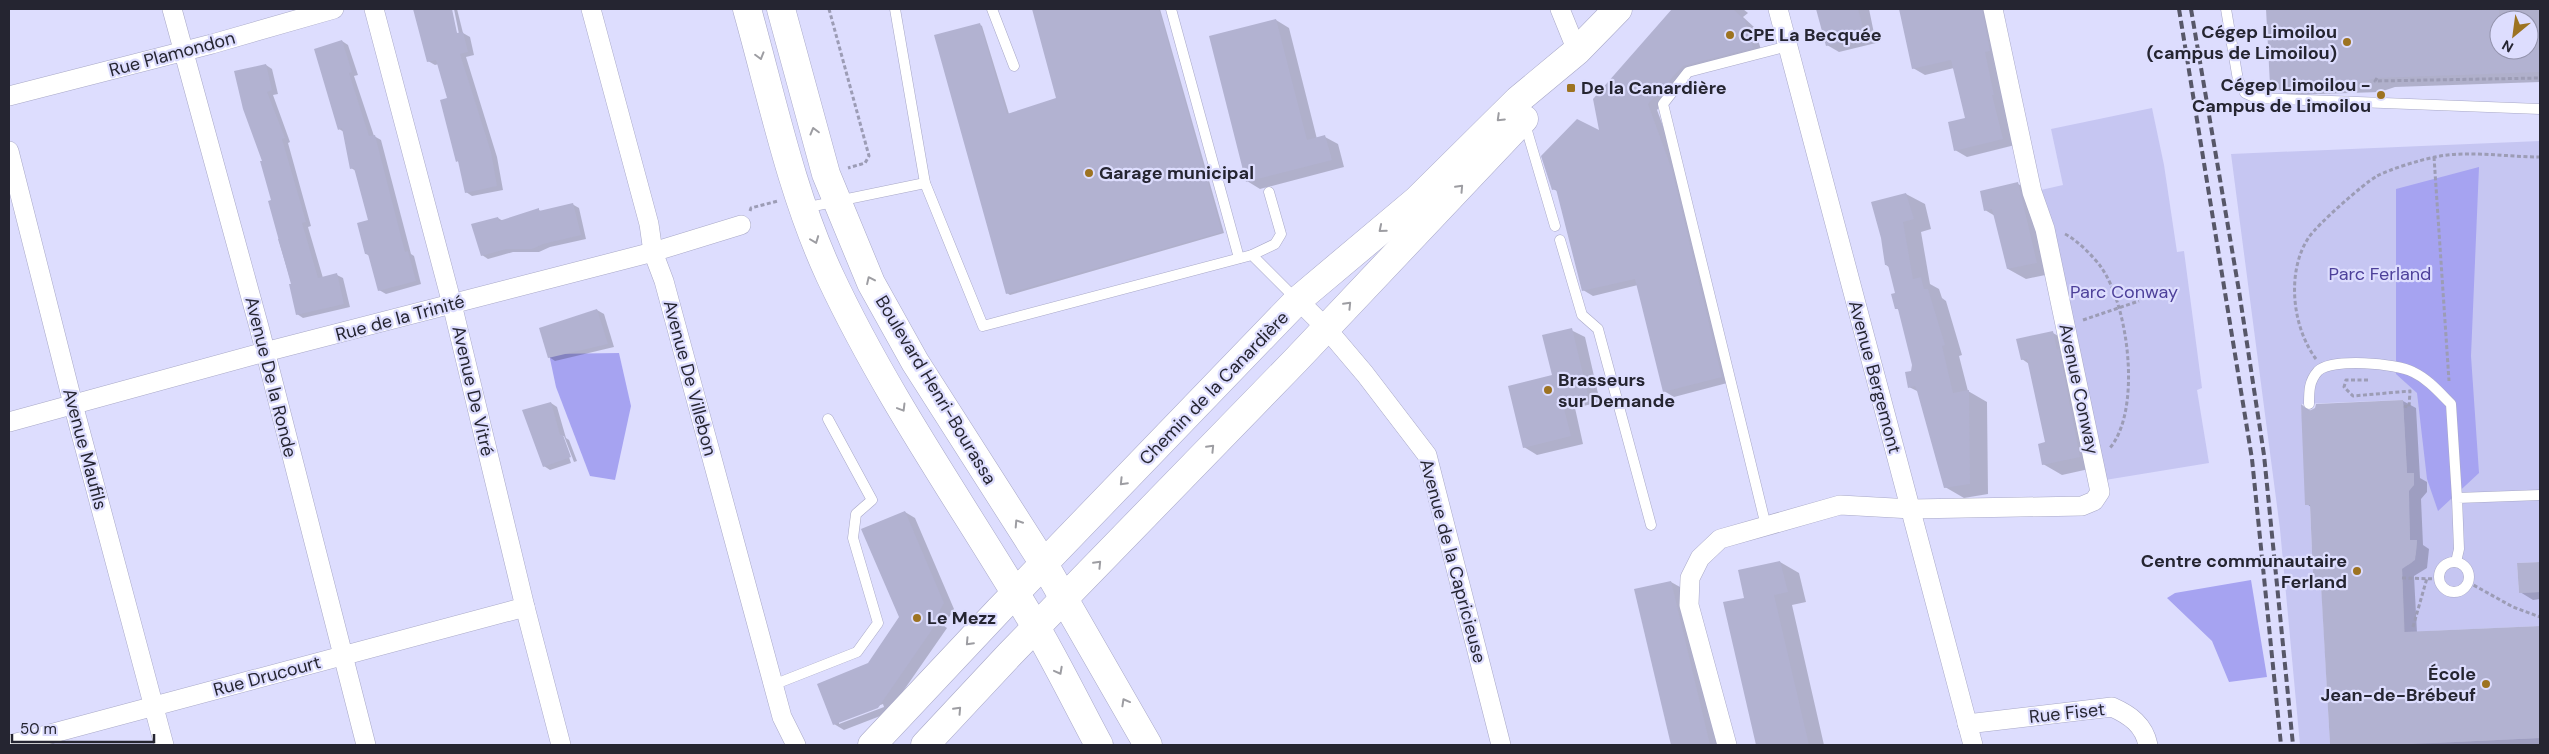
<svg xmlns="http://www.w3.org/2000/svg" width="2549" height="754" viewBox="0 0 2549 754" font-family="'DM Sans',sans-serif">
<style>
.green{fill:#c6c6f2}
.forest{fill:#a6a3f1}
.shadow{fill:#0003;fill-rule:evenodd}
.building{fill:#b2b2d1}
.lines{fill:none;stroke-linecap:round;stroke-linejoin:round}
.service-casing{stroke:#a8a8c7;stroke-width:11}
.minor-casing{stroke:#a8a8c7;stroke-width:20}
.secondary-casing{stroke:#a8a8c7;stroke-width:29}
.path{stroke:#9c9cb5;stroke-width:3;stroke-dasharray:4 2.5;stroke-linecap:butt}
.service{stroke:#fff;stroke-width:10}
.minor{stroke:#fff;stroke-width:19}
.secondary{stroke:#fff;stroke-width:28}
.rail{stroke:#575768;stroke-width:4;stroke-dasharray:8 4;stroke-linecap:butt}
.oneway{stroke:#9d9da2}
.poi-dot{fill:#9d7321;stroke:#ddddfe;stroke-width:2}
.labels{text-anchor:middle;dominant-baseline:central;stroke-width:4.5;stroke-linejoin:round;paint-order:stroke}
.poi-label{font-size:18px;font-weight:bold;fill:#252531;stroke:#ddddfe;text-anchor:start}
.street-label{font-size:18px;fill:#252531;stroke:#ddddfe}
.park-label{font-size:18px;fill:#4d409a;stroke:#ddddfe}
</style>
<rect width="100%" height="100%" fill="#ddddfe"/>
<g class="green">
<path d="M2152 108 2164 165 2177 252 2184 251 2202 388 2197 390 2209 463 2099 481 2032 192 2063 185 2051 129Z"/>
<path d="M2540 141V562L2517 563 2519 593 2540 592V626L2429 631 2434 743 2540 738V745H2391L2409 744 2402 567C2417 564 2416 554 2417 540H2410L2408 488 2414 485V474L2407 473 2403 400 2301 404 2310 505 2313 575 2321 579 2330 745H2300L2280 529 2231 154Z"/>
</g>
<g class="forest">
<path d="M2479 167 2471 356 2479 473 2438 511 2427 479 2417 393 2396 374V189Z"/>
<path d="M619 353 631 406 615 480 590 476 556 387 549 354Z"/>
<path d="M2251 580 2267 677 2229 682 2212 641 2167 598 2175 593Z"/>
</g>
<g class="shadow">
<path d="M414 9H451L458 40 460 39 454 9H457L463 33 470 37 474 55 466 57 497 157 503 190 472 196 466 192 460 162 457 161 449 99 439 64 435 65 428 61Z"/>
<path d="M1034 9H1160L1224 233 1010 295 1007 293 979 24 982 26 1009 114 1058 99Z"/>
<path d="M1674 9H1743L1748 13 1743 17 1754 27 1762 53 1693 71 1657 110 1682 177 1731 382 1674 397 1664 391 1638 285 1593 296 1583 290 1559 192 1553 189 1601 132 1594 99Z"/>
<path d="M1817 9H1869L1876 43 1839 52 1827 45Z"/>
<path d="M1900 9H1992L2005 101 2003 102 2015 145 1967 157 1955 150 1966 119 1954 68 1925 75 1913 68Z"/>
<path d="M2268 9H2540V82L2395 87 2380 92 2289 95 2271 85ZM2499 20H2529V50H2499Z"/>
<path d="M1276 20 1289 28 1317 139 1325 137 1338 144 1344 167 1260 189 1247 181Z"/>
<path d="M342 41 348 45 358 75 354 76 374 136 381 140 411 254 414 256 421 284 386 294 379 290 370 256 366 254 370 221 356 171 351 168 344 132 339 129Z"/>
<path d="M266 65 272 69 278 94 273 95 290 142 288 143 311 226 308 227 323 278 337 275 343 278 350 307 303 318 297 314 292 285 278 239 281 238 273 201 262 162Z"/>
<path d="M2018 184 2037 194 2055 273 2026 279 2008 269 1995 216 1985 210Z"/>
<path d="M1906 194 1925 204 1931 229 1921 232 1930 284 1939 289 1942 298 1946 301 1962 355 1959 356 1968 391 1987 402 1988 494 1964 498 1945 487 1919 392 1909 387 1913 365 1899 310 1896 308 1897 294 1889 267 1886 265Z"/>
<path d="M572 204 579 208 586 239 550 247 539 252H513L488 259 482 255 498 218 503 221 539 210 542 212Z"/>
<path d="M597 310 604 314 614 347 555 361 549 357Z"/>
<path d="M1571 330 1585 337 1600 402 1575 408 1583 444 1537 455 1524 447Z"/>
<path d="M2053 333 2071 343 2098 467 2062 475 2043 464 2047 443 2029 364 2022 359Z"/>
<path d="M2403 401 2416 408 2420 478 2427 482V492L2421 499 2423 545 2429 549 2427 568 2414 576 2417 633 2540 627V745H2331L2322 585 2311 507 2307 504 2302 406 2311 411Z"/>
<path d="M551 403 557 407 566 438 569 440 577 461 574 462 564 436H562L571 463 550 470 544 466Z"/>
<path d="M905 512 915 518 954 609 944 626 947 628 888 713 844 730 834 724 869 664 900 617ZM883 704 884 707 839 724V721Z"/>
<path d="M1780 562 1799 573 1806 602 1792 605 1824 745H1757L1725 603 1746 599Z"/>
<path d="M2540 563V599L2533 600 2520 592 2519 564Z"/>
<path d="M1671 582 1689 592 1725 745H1672L1636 590Z"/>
</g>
<g class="building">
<path d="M413 9H452L457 33 463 32 468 52 460 54 491 152 497 186 465 193 458 161 456 162 440 100 447 98 436 60 427 62Z"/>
<path d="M1032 9H1159L1222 232 1006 294 934 35 980 23 1007 114 1056 98Z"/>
<path d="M1672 9H1733L1745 20 1753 48 1683 66 1648 104 1672 170 1722 377 1663 392 1635 279 1582 291 1556 189 1552 190 1541 156 1577 119 1599 130 1593 99Z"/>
<path d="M1816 9H1858L1865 36 1826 46Z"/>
<path d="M1899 9H1982L1990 51 1985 52 1994 95H1992L2003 139 1954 151 1948 122 1965 118 1951 60 1912 69Z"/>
<path d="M2266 9H2499V50H2540V72L2377 78 2361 82 2270 85Z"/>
<path d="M1276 19 1307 140 1325 135 1332 160 1246 182 1209 36Z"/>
<path d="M342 40 352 72 349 73 369 136 375 135 405 252 408 251 416 281 378 291 368 254H365L357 223 368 220 354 168 350 169 342 128 338 130 314 49Z"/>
<path d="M266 64 272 90 267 92 285 138 282 139 306 222 302 223 318 278 337 273 344 304 296 315 289 284H291L268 201 271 200 260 161H262L243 109 234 71Z"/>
<path d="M2018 182 2037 263 2007 269 1992 209 1984 211 1980 191Z"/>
<path d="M1906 193 1914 219 1903 222 1913 279 1921 277 1924 289H1928L1945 345 1942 346 1953 393 1969 390 1970 484 1944 488 1917 391 1915 386 1908 388 1905 372 1911 371 1912 365 1898 309H1895L1891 294 1895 293 1888 265H1885L1881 238 1871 202Z"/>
<path d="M573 203 581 235 543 244 532 249H506L481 256 471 224 498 217 499 221 539 208V211Z"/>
<path d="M597 309 608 344 548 358 539 328Z"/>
<path d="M1572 328 1588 395 1562 401 1571 436 1523 448 1508 386 1552 375 1542 335Z"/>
<path d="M2053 331 2057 350 2059 349 2080 457 2042 465 2038 444 2045 442 2027 359 2021 360 2016 339Z"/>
<path d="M2403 400 2407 473H2414V485L2409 491 2410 540H2417L2415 560 2402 569 2404 632 2540 626V738L2391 745H2330L2321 585 2313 576 2310 505H2305L2301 404 2309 411 2315 408 2316 404Z"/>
<path d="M551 402 560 435H563L571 457 543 467 522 410Z"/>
<path d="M905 511 944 603 935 619 938 621 878 708 833 725 817 684 868 663 899 617 861 529Z"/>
<path d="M1780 561 1788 592 1774 595 1809 745H1756L1723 602 1744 598 1738 570Z"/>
<path d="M2540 562V592L2519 593 2517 563Z"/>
<path d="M1671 581 1710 745H1671L1634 589Z"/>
</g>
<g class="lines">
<g class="service-casing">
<g id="service">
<path d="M895 9 925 183 983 326 1252 255 1297 300"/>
<path d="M992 9 1014 66"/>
<path d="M1171 9 1239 258"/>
<path d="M2226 9 2238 80 2245 93 2256 98 2540 109"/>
<path d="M1525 124 1555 226"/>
<path d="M804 208 925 183"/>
<path d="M1560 240 1582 315 1598 329 1651 525"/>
<path d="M1252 255 1275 244 1281 234 1269 192"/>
<path d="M2309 404C2309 391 2309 381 2318 371 2332 358 2396 363 2413 372 2428 379 2439 392 2451 404L2457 498"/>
<path d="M1766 526 1663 104 1688 72 1788 46"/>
<path d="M2456 562 2459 549 2457 498 2540 495"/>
<circle cx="2454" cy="577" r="15"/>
<path d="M773 685 857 652 878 623 853 538 856 514 872 500 828 419"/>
</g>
</g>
<g class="minor-casing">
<g id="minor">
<path d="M172 9 259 327 366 745"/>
<path d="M374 9 452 304 525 607 561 745"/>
<path d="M591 9 649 224 653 252 664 281 782 717 796 745"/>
<path d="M1560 9 1577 51"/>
<path d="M1778 9 1973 745"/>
<path d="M9 96 212 44 334 9"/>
<path d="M9 151 73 404 164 745"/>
<path d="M1298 300 1326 328 1365 374 1427 455 1501 745"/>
<path d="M9 422 265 352 653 252 741 225"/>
<path d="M1967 724 2112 707C2130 715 2144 725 2148 745"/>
<path d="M9 745 525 607"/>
<path d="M1727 745 1689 605 1690 578 1700 558 1720 539 1840 505 1912 509 2082 506 2094 501 2100 492 2045 229 2032 192 1993 9"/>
</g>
</g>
<g class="secondary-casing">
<g id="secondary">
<path d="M747 9C772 98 791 192 830 276 888 400 968 512 1037 629 1059 667 1078 706 1099 745"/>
<path d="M781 9 826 174 871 283 915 362 1044 564 1148 745"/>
<path d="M872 745 999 610 1298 300 1417 200 1518 100 1577 51 1618 9"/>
<path d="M925 745 1010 654 1296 360 1524 119"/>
</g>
</g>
<g class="path">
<path d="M829 9 869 156 865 163 848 168"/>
<path d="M2377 78 2375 81 2540 78"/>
<path d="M2434 157 2449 381"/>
<path d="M750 211 751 208 778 201"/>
<path d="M2065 234C2077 240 2093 256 2101 267 2129 306 2142 412 2109 449"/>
<path d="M2083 320 2139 301"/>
<path d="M2316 359C2292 327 2286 271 2309 237 2318 224 2363 184 2377 176 2390 169 2420 160 2435 157 2469 150 2505 157 2540 157"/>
<path d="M2368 380H2346L2344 387 2353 396 2410 391 2409 407 2404 406"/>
<path d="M2402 578 2438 579"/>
<path d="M2468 582 2513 607 2540 617"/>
<path d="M2413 627 2427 578"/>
</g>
<use href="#service" class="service"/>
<use href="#minor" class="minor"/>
<use href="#secondary" class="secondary"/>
<g class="rail">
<path d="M2179 9 2252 459 2281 745"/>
<path d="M2191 9 2239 291 2264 455 2293 745"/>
</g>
</g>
<defs><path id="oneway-chevron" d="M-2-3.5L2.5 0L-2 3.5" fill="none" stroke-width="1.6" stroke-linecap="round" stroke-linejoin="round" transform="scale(1.25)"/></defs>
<g class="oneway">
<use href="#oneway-chevron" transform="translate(760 56) rotate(74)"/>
<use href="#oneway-chevron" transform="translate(1500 118) rotate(136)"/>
<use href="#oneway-chevron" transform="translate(814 131) rotate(-105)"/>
<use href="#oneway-chevron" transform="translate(1460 188) rotate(-47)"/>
<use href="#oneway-chevron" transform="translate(1382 229) rotate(140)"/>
<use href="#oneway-chevron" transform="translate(815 240) rotate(69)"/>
<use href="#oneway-chevron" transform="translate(870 280) rotate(-115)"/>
<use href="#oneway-chevron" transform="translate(1348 305) rotate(-46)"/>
<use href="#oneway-chevron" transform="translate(902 408) rotate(59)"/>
<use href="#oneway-chevron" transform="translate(1211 448) rotate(-46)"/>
<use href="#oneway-chevron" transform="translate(1123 482) rotate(134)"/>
<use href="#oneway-chevron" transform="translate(1018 523) rotate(-123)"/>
<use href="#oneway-chevron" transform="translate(1098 564) rotate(-46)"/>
<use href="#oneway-chevron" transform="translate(969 642) rotate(133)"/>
<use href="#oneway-chevron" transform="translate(1059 671) rotate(62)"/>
<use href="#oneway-chevron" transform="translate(1125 702) rotate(-119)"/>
<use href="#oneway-chevron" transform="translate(958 710) rotate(-47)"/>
</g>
<g class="poi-dot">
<circle cx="1730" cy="35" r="5"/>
<circle cx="2347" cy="42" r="5"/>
<rect x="1566" y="83" width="10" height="10" rx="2.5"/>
<circle cx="2381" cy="95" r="5"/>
<circle cx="1089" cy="173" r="5"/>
<circle cx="1548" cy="390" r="5"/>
<circle cx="2357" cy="571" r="5"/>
<circle cx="917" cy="618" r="5"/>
<circle cx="2486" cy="684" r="5"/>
</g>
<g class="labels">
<g class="poi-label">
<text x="2337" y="32" text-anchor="end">Cégep Limoilou<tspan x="2337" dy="21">(campus de Limoilou)</tspan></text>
<text x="1740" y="35">CPE La Becquée</text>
<text x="2371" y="85" text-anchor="end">Cégep Limoilou -<tspan x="2371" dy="21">Campus de Limoilou</tspan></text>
<text x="1581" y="88">De la Canardière</text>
<text x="1099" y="173">Garage municipal</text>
<text x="1558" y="380">Brasseurs<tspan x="1558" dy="21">sur Demande</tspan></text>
<text x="2347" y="561" text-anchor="end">Centre communautaire<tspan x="2347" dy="21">Ferland</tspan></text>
<text x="927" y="618">Le Mezz</text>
<text x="2476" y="674" text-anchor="end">École<tspan x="2476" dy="21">Jean-de-Brébeuf</tspan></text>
</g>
<g class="street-label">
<text transform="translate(172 54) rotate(-15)">Rue Plamondon</text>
<text transform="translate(400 318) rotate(-15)">Rue de la Trinité</text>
<text transform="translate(271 377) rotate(76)">Avenue De la Ronde</text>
<text transform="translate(1875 377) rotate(75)">Avenue Bergemont</text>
<text transform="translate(690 378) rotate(75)">Avenue De Villebon</text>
<text transform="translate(1214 388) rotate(-46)">Chemin de la Canardière</text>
<text transform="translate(2079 389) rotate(78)">Avenue Conway</text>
<text transform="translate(936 390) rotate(59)">Boulevard Henri-Bourassa</text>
<text transform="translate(473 391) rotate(77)">Avenue De Vitré</text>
<text transform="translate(85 449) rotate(75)">Avenue Maufils</text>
<text transform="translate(1453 561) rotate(75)">Avenue de la Capricieuse</text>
<text transform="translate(267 676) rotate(-15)">Rue Drucourt</text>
<text transform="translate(2067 713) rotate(-6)">Rue Fiset</text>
</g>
<g class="park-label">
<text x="2380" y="274">Parc Ferland</text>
<text x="2124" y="292">Parc Conway</text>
</g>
</g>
<rect width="2549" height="754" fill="none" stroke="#252531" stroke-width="20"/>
<g transform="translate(2514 35) rotate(209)"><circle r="24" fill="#ddddfe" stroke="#9393ac"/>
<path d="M0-4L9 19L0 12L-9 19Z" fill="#9d7321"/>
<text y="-8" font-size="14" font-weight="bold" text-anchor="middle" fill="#252531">N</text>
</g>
<path d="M12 734v8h142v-8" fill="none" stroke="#252531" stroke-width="2.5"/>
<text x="20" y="734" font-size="15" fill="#252531" stroke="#ddddfe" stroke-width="4" paint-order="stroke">50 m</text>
</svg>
